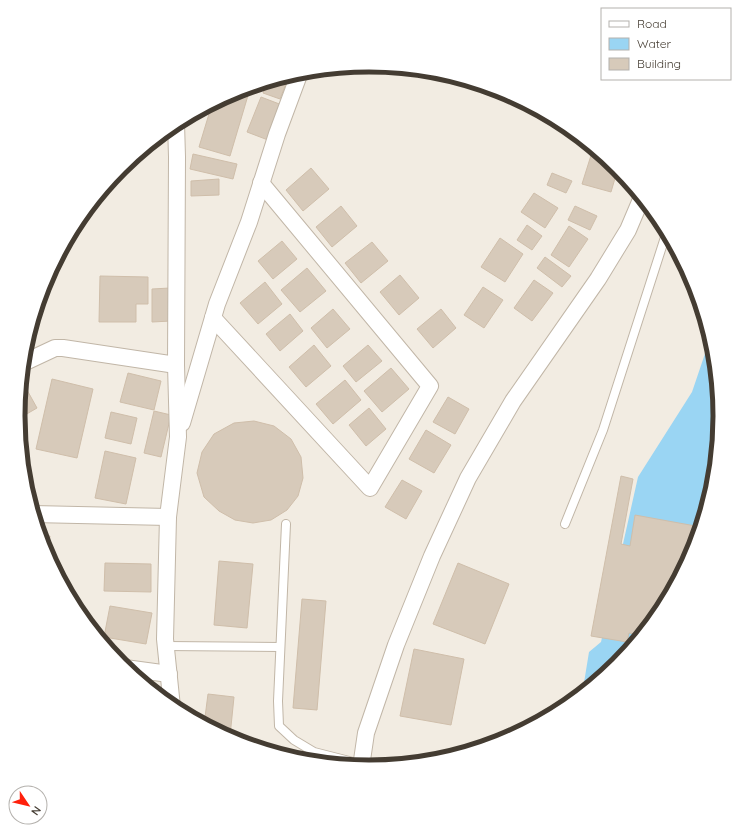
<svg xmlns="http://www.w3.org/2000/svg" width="739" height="833" viewBox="0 0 739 833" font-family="Quicksand,sans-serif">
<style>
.water{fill:#9ad5f3}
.building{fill:#d7caba;stroke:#cfbeaa}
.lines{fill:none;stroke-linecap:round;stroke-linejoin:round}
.lane-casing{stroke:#c1b6a7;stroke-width:10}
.street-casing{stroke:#c1b6a7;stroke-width:18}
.lane{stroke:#fff;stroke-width:8}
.street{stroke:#fff;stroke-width:16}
.rim{fill:none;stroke:#443c32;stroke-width:5}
</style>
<rect width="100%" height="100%" fill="#f2ece2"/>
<path class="water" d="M711 336 714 348 721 417 714 485 694 551 662 612 618 665 582 695 589 652 601 642 638 477 692 392Z"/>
<g class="building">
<path d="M280 78 287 81 280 99 263 93 268 82Z"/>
<path d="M242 90 249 92 230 156 199 147 212 104 235 92Z"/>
<path d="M261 97 282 105 268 140 247 132Z"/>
<path d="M593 149 596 150 618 168 611 192 582 184Z"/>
<path d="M193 154 237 164 233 179 190 169Z"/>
<path d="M311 168 329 189 303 211 286 190Z"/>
<path d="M552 173 572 181 566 193 547 185Z"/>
<path d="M219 179V195L191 196V181Z"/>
<path d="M534 193 558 208 545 228 521 212Z"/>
<path d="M341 206 357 226 332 247 316 227Z"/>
<path d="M575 206 597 216 590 230 568 220Z"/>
<path d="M527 225 542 236 532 250 517 240Z"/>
<path d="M569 226 588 239 569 267 551 255Z"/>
<path d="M500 238 523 254 505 282 481 267Z"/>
<path d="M282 241 297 259 273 279 258 261Z"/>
<path d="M372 242 388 261 361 283 345 263Z"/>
<path d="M545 257 571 276 562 287 537 268Z"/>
<path d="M307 268 326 291 300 312 281 290Z"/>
<path d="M400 275 419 298 399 315 380 292Z"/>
<path d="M100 276 148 277V304H136V322H99Z"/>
<path d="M534 280 553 293 532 321 514 308Z"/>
<path d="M265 282 282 304 258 324 240 303Z"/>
<path d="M483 287 503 300 484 328 464 315Z"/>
<path d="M170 288 171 321 152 322V289Z"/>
<path d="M333 309 350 329 327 348 311 328Z"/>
<path d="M441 309 456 328 433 348 417 329Z"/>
<path d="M290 314 303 331 280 351 266 334Z"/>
<path d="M314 345 331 366 306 387 289 367Z"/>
<path d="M368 345 382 361 356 382 343 366Z"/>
<path d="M391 368 409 389 382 412 364 391Z"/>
<path d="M128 373 161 381 154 410 120 402Z"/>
<path d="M52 379 93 389 77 458 36 449Z"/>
<path d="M345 380 361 400 333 424 316 404Z"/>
<path d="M22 381 37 408 18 419V416Z"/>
<path d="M448 397 469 409 455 434 433 422Z"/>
<path d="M369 408 386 429 366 446 349 425Z"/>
<path d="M154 411 171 415 161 457 144 453Z"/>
<path d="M111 412 137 418 131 444 105 438Z"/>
<path d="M254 421 274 426 291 439 301 457 303 478 298 496 287 510 271 520 253 523 235 520 219 511 204 497 197 473 202 452 214 434 234 423Z"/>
<path d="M426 430 451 445 434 473 409 459Z"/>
<path d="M105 451 136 458 126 504 95 498Z"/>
<path d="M621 476 633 479 621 544 630 546 635 515 701 527 694 551 662 612 642 635 629 633 627 642 591 636Z"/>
<path d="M402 480 422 491 406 519 385 507Z"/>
<path d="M40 535 50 536 47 556 45 551Z"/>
<path d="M219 561 253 564 247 628 214 625Z"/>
<path d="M105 563 151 564V592L104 591Z"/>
<path d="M458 563 509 584 485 644 433 624Z"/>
<path d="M302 599 326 601 317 710 293 708Z"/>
<path d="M110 606 152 613 146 644 104 637Z"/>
<path d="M76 609 86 610 85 621 77 612Z"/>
<path d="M414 649 464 659 451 725 400 716Z"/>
<path d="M142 682 155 684 154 692Z"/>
<path d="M208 694 234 697 230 736H225L204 725Z"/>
</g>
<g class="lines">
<g class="lane-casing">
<g id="lane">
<path d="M286 524 278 701 279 726 294 740 314 752 361 764"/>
<path d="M565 524 603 430 667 231"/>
<path d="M166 646 280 647"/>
</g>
</g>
<g class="street-casing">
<g id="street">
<path d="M213 318 370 488 430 386 261 183"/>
<path d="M23 363 55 348H63L176 365"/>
<path d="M182 423 217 304 249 222 277 134 300 72"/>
<path d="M33 514 168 517"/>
<path d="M125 668 169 674"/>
<path d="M172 707 165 639 168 517 178 437 176 365 177 157 176 123"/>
<path d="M361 767 366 733 396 645 432 556 468 478 513 401 598 279 628 230 642 197"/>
</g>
</g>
<use href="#lane" class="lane"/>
<use href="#street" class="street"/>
</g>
<path d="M0 0H739V833H0ZM25 416a344 344 0 1 1 688 0a344 344 0 1 1-688 0Z" fill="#fff" fill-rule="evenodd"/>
<path class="rim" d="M25 416a344 344 0 1 1 688 0a344 344 0 1 1-688 0Z"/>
<rect x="601" y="8" width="130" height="72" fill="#ffffff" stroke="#b4b1ad"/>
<rect x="609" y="21" width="20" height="6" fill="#ffffff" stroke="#b4b1ad"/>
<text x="637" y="28" font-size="12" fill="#443c32">Road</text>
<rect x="609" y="38" width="20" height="12" fill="#9ad5f3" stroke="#b4b1ad"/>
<text x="637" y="48" font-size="12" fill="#443c32">Water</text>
<rect x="609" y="58" width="20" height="12" fill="#d7caba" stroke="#b4b1ad"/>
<text x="637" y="68" font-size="12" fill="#443c32">Building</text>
<g transform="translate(28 805) rotate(125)"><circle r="19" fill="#ffffff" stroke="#b4b1ad"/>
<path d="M0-3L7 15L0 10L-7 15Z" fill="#ff200c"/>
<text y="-6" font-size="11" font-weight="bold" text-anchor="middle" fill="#443c32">N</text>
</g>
</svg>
